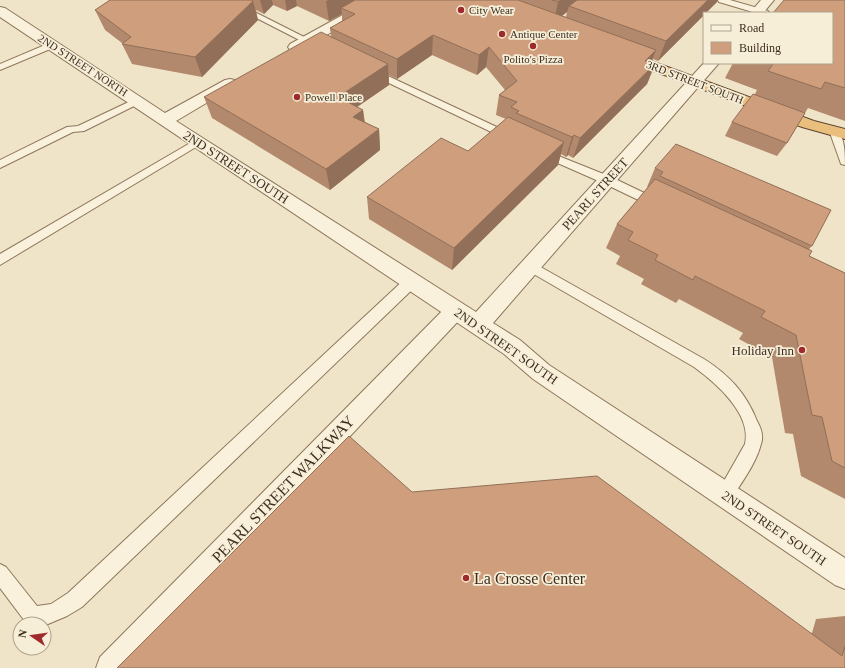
<svg xmlns="http://www.w3.org/2000/svg" width="845" height="668" viewBox="0 0 845 668" font-family="'Times New Roman',serif">
<style>
.lines{fill:none;stroke-linecap:round;stroke-linejoin:round}
.service-casing{stroke:#8d765c;stroke-width:2}
.pedestrian-casing{stroke:#8d765c;stroke-width:2}
.minor-casing{stroke:#8d765c;stroke-width:2}
.trunk-casing{stroke:#5b4430;stroke-width:2}
.service{fill:#faf1dc;fill-rule:evenodd}
.pedestrian{fill:#faf1dc;fill-rule:evenodd}
.minor{fill:#faf1dc;fill-rule:evenodd}
.trunk{fill:#eabe7c;fill-rule:evenodd}
.wall{fill:#b2896c;fill-rule:evenodd}
.shaded-wall{fill:#916f58}
.building{fill:#cf9f7d;stroke:#916f58}
.poi-dot{fill:#9e2a2b;stroke:#f7eed8;stroke-width:1.5}
.labels{text-anchor:middle;dominant-baseline:central;stroke-width:3.5;stroke-linejoin:round;paint-order:stroke}
.far-poi-label{font-size:11px;fill:#3d2e20;stroke:#f7eed8;text-anchor:start}
.far-street-label{font-size:11px;fill:#3d2e20;stroke:#f7eed8}
.street-label{font-size:13px;fill:#3d2e20;stroke:#f7eed8}
.poi-label{font-size:13px;fill:#3d2e20;stroke:#f7eed8;text-anchor:end}
.near-street-label{font-size:16px;fill:#3d2e20;stroke:#f7eed8}
.near-poi-label{font-size:16px;fill:#3d2e20;stroke:#f7eed8;text-anchor:start}
</style>
<rect width="100%" height="100%" fill="#f0e4c8"/>
<g class="lines">
<g class="service-casing">
<g id="service">
<path d="M221 0H231L322 46 321 48H315Z"/>
<path d="M718 0H730L768 11 769 13H756L719 2Z"/>
<path d="M52 42 56 45 55 47 0 70V64Z"/>
<path d="M373 69 514 135 515 137 510 140 506 139 370 74 368 72Z"/>
<path d="M137 98 142 101 140 103 84 131 73 132 0 168V160L67 127 78 126Z"/>
<path d="M835 130C845 133 845 155 845 165L841 164 840 161 830 133Z"/>
<path d="M197 139 201 140 202 142 201 144 0 265V254Z"/>
<path d="M541 149 611 177 661 201 663 204 661 207H653L603 183 537 154 536 152Z"/>
<path d="M530 261 704 359C729 375 746 393 757 421 761 428 764 436 761 444 756 464 741 483 730 501L724 503 718 501 716 495 745 444C752 414 716 383 694 367L525 269 524 266 525 263Z"/>
<path d="M412 276 417 277 419 281 417 285 82 607 67 616 48 624H35L24 620 0 588V564L6 567 37 606 51 604 68 593 407 277Z"/>
</g>
</g>
<g class="pedestrian-casing">
<path id="pedestrian" d="M456 302 463 304 466 310 463 316 132 668H96L100 657 449 304Z"/>
</g>
<g class="minor-casing">
<g id="minor">
<path d="M370 0H385L383 3 300 50 295 51 290 50 288 47 290 44Z"/>
<path d="M761 0H774L763 13H750Z"/>
<path d="M0 7 5 8 165 113 225 80 230 79 235 80 237 83 235 86 176 121 476 312 704 63H719L493 323 520 340 549 365 845 558V589L835 585 533 379 504 354 0 17Z"/>
</g>
</g>
<g class="trunk-casing">
<path id="trunk" d="M627 52 814 121 845 129V139L802 127 622 59 620 56 622 53Z"/>
</g>
<use href="#service" class="service"/>
<use href="#pedestrian" class="pedestrian"/>
<use href="#minor" class="minor"/>
<use href="#trunk" class="trunk"/>
</g>
<g class="wall">
<path d="M110 0H718L717 2 704 13V15L658 61 653 59 651 63 655 64 647 84 573 158 568 155 566 157 561 154 558 165 452 270 369 219 367 197 468 151 506 119 496 115 499 95 505 90 486 67 477 75 432 55 397 79 389 75V85L357 107 363 110 365 122 379 129 380 150 330 190 212 118 204 97 331 37 330 28 342 21V14L329 21 297 6 287 11 273 5 264 14 256 10 258 20 202 77 132 64 122 44V43L105 30 95 10ZM567 12 566 17 562 16Z"/>
<path d="M845 0V121L808 108 787 143 777 156 725 136 732 122 755 94 757 90 725 78 733 63H832Z"/>
<path d="M655 168 812 246 809 249V256L845 273V499L801 476 793 434 785 433 772 357 739 339 743 333 679 299 676 303 641 284 644 279 616 264 620 256 606 248 617 224 648 187H647Z"/>
<path d="M412 492 812 633 816 619 845 616V668Z"/>
</g>
<g class="shaded-wall">
<path d="M260 0H272L273 5 264 14Z"/>
<path d="M285 0H296L297 6 287 11Z"/>
<path d="M329 0H367L341 8 342 14 329 21 326 1Z"/>
<path d="M561 0H583L569 6 567 12 554 22 558 2Z"/>
<path d="M708 0H718L717 2 706 13H704V15L658 61 666 41Z"/>
<path d="M253 1 258 20 202 77 195 57Z"/>
<path d="M433 35 432 55 397 79V59Z"/>
<path d="M489 47 486 67 477 75 479 55Z"/>
<path d="M656 50 648 70 645 61Z"/>
<path d="M388 64 389 85 341 118 338 97Z"/>
<path d="M655 64 647 84 573 158 580 138Z"/>
<path d="M363 110 365 130 353 117Z"/>
<path d="M379 129 380 150 330 190 326 169Z"/>
<path d="M574 135 568 155 566 157 572 137Z"/>
<path d="M564 142 558 165 452 270 454 248Z"/>
</g>
<g class="building">
<path d="M110 0H252L253 1 195 57 122 44 131 37 95 10Z"/>
<path d="M355 0H518L656 50 645 61 655 64 580 138 574 135 572 137 516 113 519 111 511 107 517 102 499 95 517 81 489 47 479 55 433 35 397 59 330 28 355 14 341 8Z"/>
<path d="M552 0H561L558 2Z"/>
<path d="M577 0H708L666 41 569 6Z"/>
<path d="M784 0H845V88L825 82 821 89 768 71 773 64 770 63H832V13H773Z"/>
<path d="M321 32 388 64 338 97 363 110 353 117 379 129 326 169 204 97Z"/>
<path d="M753 94 805 113 787 143 732 122Z"/>
<path d="M508 117 564 142 454 248 367 197 441 138 468 151Z"/>
<path d="M676 144 831 210 812 246 660 176 663 172 655 168Z"/>
<path d="M655 179 812 251 809 256 845 273V468L832 461 822 417 812 415 796 335 761 317 765 311 695 276 693 280 655 260 658 255 628 240 633 232 617 224Z"/>
<path d="M349 436 412 492 597 476 842 656 845 646V668H117Z"/>
</g>
<g class="poi-dot">
<circle cx="461" cy="10" r="4"/>
<circle cx="502" cy="34" r="4"/>
<circle cx="533" cy="46" r="4"/>
<circle cx="297" cy="97" r="4"/>
<circle cx="802" cy="350" r="4"/>
<circle cx="466" cy="578" r="4"/>
</g>
<g class="labels">
<g class="far-poi-label">
<text x="469" y="10">City Wear</text>
<text x="510" y="34">Antique Center</text>
<text x="533" y="59" text-anchor="middle">Polito's Pizza</text>
<text x="305" y="97">Powell Place</text>
</g>
<g class="far-street-label">
<text transform="translate(83 65) rotate(33)">2ND STREET NORTH</text>
<text transform="translate(695 82) rotate(21)">3RD STREET SOUTH</text>
</g>
<g class="street-label">
<text transform="translate(236 167) rotate(33)">2ND STREET SOUTH</text>
<text transform="translate(595 194) rotate(-48)">PEARL STREET</text>
<text transform="translate(506 346) rotate(35)">2ND STREET SOUTH</text>
<text transform="translate(774 528) rotate(34)">2ND STREET SOUTH</text>
</g>
<g class="poi-label">
<text x="794" y="350">Holiday Inn</text>
</g>
<g class="near-street-label">
<text transform="translate(283 489) rotate(-46)">PEARL STREET WALKWAY</text>
</g>
<g class="near-poi-label">
<text x="474" y="578">La Crosse Center</text>
</g>
</g>
<rect x="703" y="12" width="130" height="52" fill="#f7eed8" stroke="#ada18e"/>
<rect x="711" y="25" width="20" height="6" fill="#faf1dc" stroke="#ada18e"/>
<text x="739" y="32" font-size="12" fill="#3d2e20">Road</text>
<rect x="711" y="42" width="20" height="12" fill="#cf9f7d" stroke="#ada18e"/>
<text x="739" y="52" font-size="12" fill="#3d2e20">Building</text>
<g transform="translate(32 636) rotate(283)"><circle r="19" fill="#f7eed8" stroke="#ada18e"/>
<path d="M0-3L7 15L0 10L-7 15Z" fill="#9e2a2b"/>
<text y="-6" font-size="11" font-weight="bold" text-anchor="middle" fill="#3d2e20">N</text>
</g>
</svg>
